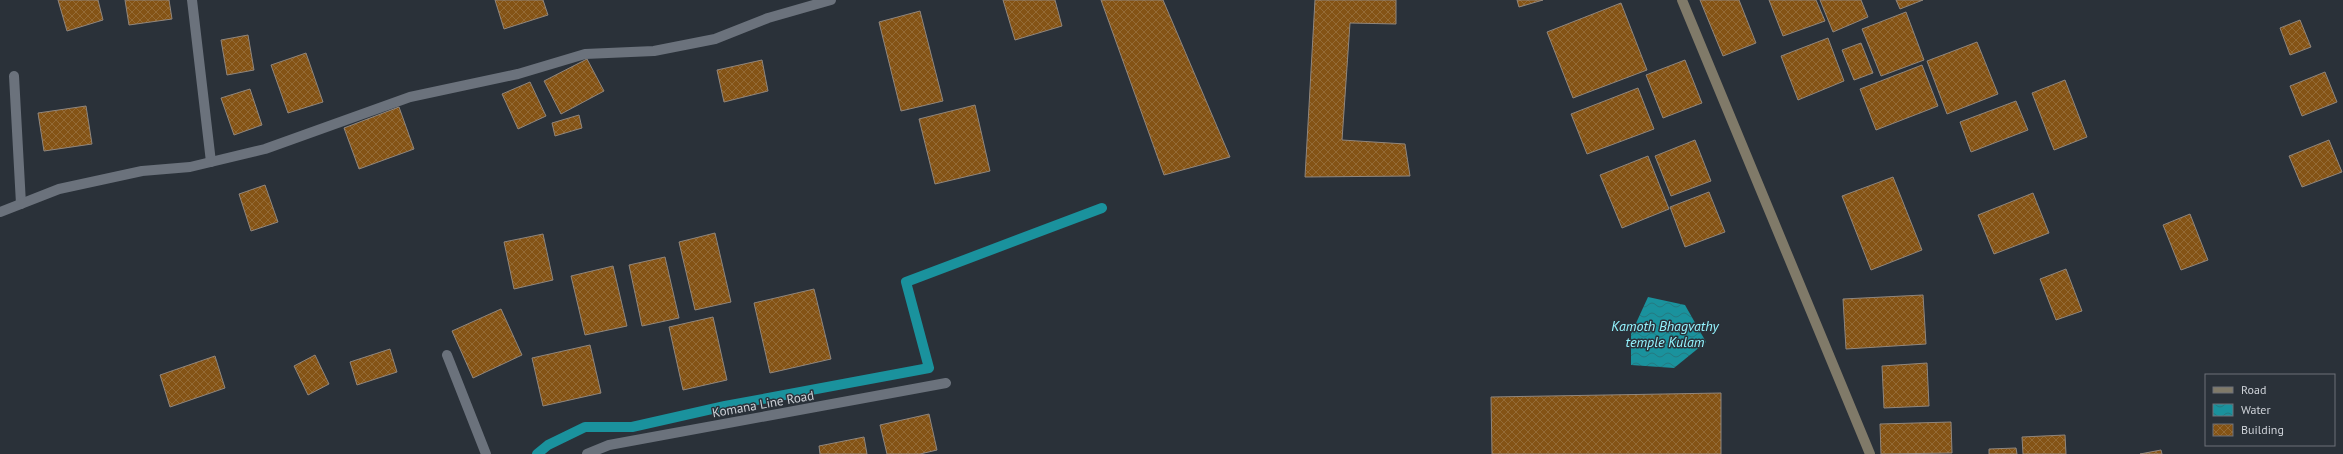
<svg xmlns="http://www.w3.org/2000/svg" width="2343" height="454" viewBox="0 0 2343 454" font-family="'PT Sans',sans-serif">
<style>
.water{fill:url(#water-waves)}
.lines{fill:none;stroke-linecap:round;stroke-linejoin:round}
.stream{stroke:#1a929d;stroke-width:10}
.building{fill:url(#building-cross-hatch);stroke:#90867d}
.street{stroke:#6b727c;stroke-width:10}
.secondary{stroke:#807a69;stroke-width:10}
.labels{text-anchor:middle;dominant-baseline:central;stroke-width:3;stroke-linejoin:round;paint-order:stroke}
.street-label{font-size:13px;fill:#ced2d8;stroke:#2a3139}
.water-label{font-size:14px;font-style:italic;fill:#94f4ff;stroke:#2a3139}
</style>
<defs>
<pattern id="water-waves" width="16" height="10" patternUnits="userSpaceOnUse"><rect width="16" height="10" fill="#1a929d"/><path d="M0 5q4-4 8 0t8 0" fill="none" stroke="#257981"/></pattern>
<pattern id="building-cross-hatch" width="8" height="8" patternUnits="userSpaceOnUse"><rect width="8" height="8" fill="#845315"/><path d="M0 0l8 8M0 8l8-8" fill="none" stroke="#946b36"/></pattern>
</defs>
<rect width="100%" height="100%" fill="#2a3139"/>
<path class="water" d="M1648 297 1685 305 1706 342 1674 368 1631 365V334Z"/>
<g class="lines">
<path class="stream" d="M537 454 548 445 585 427H632L725 406 929 368 906 282 1102 208"/>
</g>
<g class="building">
<path d="M58 0H98L103 20 67 31Z"/>
<path d="M125 0H169L172 19 129 25Z"/>
<path d="M495 0H543L548 15 504 29Z"/>
<path d="M1003 0H1055L1062 26 1015 40Z"/>
<path d="M1101 0H1163L1230 157 1164 175Z"/>
<path d="M1315 0H1396V24L1350 23 1342 140 1405 144 1410 176 1305 177Z"/>
<path d="M1517 0H1543L1519 7Z"/>
<path d="M1700 0H1739L1756 43 1723 56Z"/>
<path d="M1769 0H1816L1825 21 1783 36Z"/>
<path d="M1820 0H1861L1868 17 1833 32Z"/>
<path d="M1896 0H1923L1900 9Z"/>
<path d="M1621 3 1647 70 1573 98 1547 32Z"/>
<path d="M920 11 943 101 901 111 879 22Z"/>
<path d="M1906 12 1924 60 1881 76 1862 29Z"/>
<path d="M2300 20 2311 47 2290 55 2280 28Z"/>
<path d="M248 35 254 70 227 75 221 40Z"/>
<path d="M1828 38 1844 81 1798 100 1781 56Z"/>
<path d="M1977 42 1998 94 1947 114 1927 61Z"/>
<path d="M1861 43 1873 73 1854 80 1842 50Z"/>
<path d="M306 53 323 102 288 113 271 65Z"/>
<path d="M587 59 604 91 561 114 544 81Z"/>
<path d="M762 60 768 91 724 102 717 70Z"/>
<path d="M1685 60 1702 103 1663 118 1646 75Z"/>
<path d="M1922 65 1938 106 1876 130 1860 89Z"/>
<path d="M2325 72 2337 102 2302 116 2290 86Z"/>
<path d="M2065 80 2087 137 2054 150 2032 93Z"/>
<path d="M530 82 546 116 518 129 502 94Z"/>
<path d="M1638 88 1654 129 1587 154 1571 114Z"/>
<path d="M250 89 262 125 234 135 221 98Z"/>
<path d="M2016 101 2028 130 1971 152 1960 122Z"/>
<path d="M975 105 990 171 935 184 919 119Z"/>
<path d="M86 106 92 144 44 151 38 113Z"/>
<path d="M399 107 414 149 359 169 344 128Z"/>
<path d="M579 115 582 128 555 136 552 123Z"/>
<path d="M1695 140 1711 181 1671 196 1655 156Z"/>
<path d="M2329 140 2342 172 2302 187 2289 156Z"/>
<path d="M1648 156 1669 209 1622 228 1600 175Z"/>
<path d="M1893 177 1922 250 1871 270 1842 196Z"/>
<path d="M265 185 278 222 251 231 239 194Z"/>
<path d="M1709 192 1725 232 1685 247 1670 207Z"/>
<path d="M2033 193 2049 233 1994 254 1978 215Z"/>
<path d="M2190 214 2208 260 2181 270 2163 225Z"/>
<path d="M715 233 731 302 695 310 679 242Z"/>
<path d="M543 234 553 280 514 289 504 242Z"/>
<path d="M665 257 679 318 642 326 629 265Z"/>
<path d="M613 266 627 326 585 335 571 276Z"/>
<path d="M2066 269 2082 311 2056 320 2040 279Z"/>
<path d="M814 289 831 359 770 373 754 303Z"/>
<path d="M1923 295 1926 344 1846 349 1843 299Z"/>
<path d="M501 309 522 355 473 378 452 331Z"/>
<path d="M713 317 727 380 683 390 669 327Z"/>
<path d="M590 345 601 393 543 406 532 358Z"/>
<path d="M390 349 397 372 357 385 350 362Z"/>
<path d="M315 355 329 384 308 395 294 366Z"/>
<path d="M215 356 225 388 170 407 160 375Z"/>
<path d="M1927 363 1929 406 1884 408 1882 366Z"/>
<path d="M1721 393V454H1492L1491 397Z"/>
<path d="M929 414 937 450 920 454H887L880 425Z"/>
<path d="M1951 422 1952 453 1881 454 1880 424Z"/>
<path d="M2065 435 2066 454H2023L2022 437Z"/>
<path d="M864 437 867 454H820L819 446Z"/>
<path d="M2016 448 2017 454H1989V449Z"/>
<path d="M2161 450 2162 454H2140Z"/>
</g>
<g class="lines">
<g class="street">
<path d="M192 0 211 162"/>
<path d="M14 76 21 204"/>
<path d="M0 212 59 189 142 171 190 167 265 149 410 97 518 74 585 54 654 51 715 39 768 18 831 0"/>
<path d="M447 355 486 454"/>
<path d="M587 454 609 445 946 383"/>
</g>
<path class="secondary" d="M1682 0 1870 454"/>
</g>
<g class="labels">
<g class="street-label">
<text transform="translate(763 404) rotate(-10)">Komana Line Road</text>
</g>
<g class="water-label">
<text x="1665" y="326">Kamoth Bhagvathy<tspan x="1665" dy="16">temple Kulam</tspan></text>
</g>
</g>
<rect x="2205" y="374" width="130" height="72" fill="#2a3139" stroke="#6c7179"/>
<rect x="2213" y="387" width="20" height="6" fill="#807a69" stroke="#6c7179"/>
<text x="2241" y="394" font-size="12" fill="#ced2d8">Road</text>
<rect x="2213" y="404" width="20" height="12" fill="url(#water-waves)" stroke="#6c7179"/>
<text x="2241" y="414" font-size="12" fill="#ced2d8">Water</text>
<rect x="2213" y="424" width="20" height="12" fill="url(#building-cross-hatch)" stroke="#6c7179"/>
<text x="2241" y="434" font-size="12" fill="#ced2d8">Building</text>
</svg>
